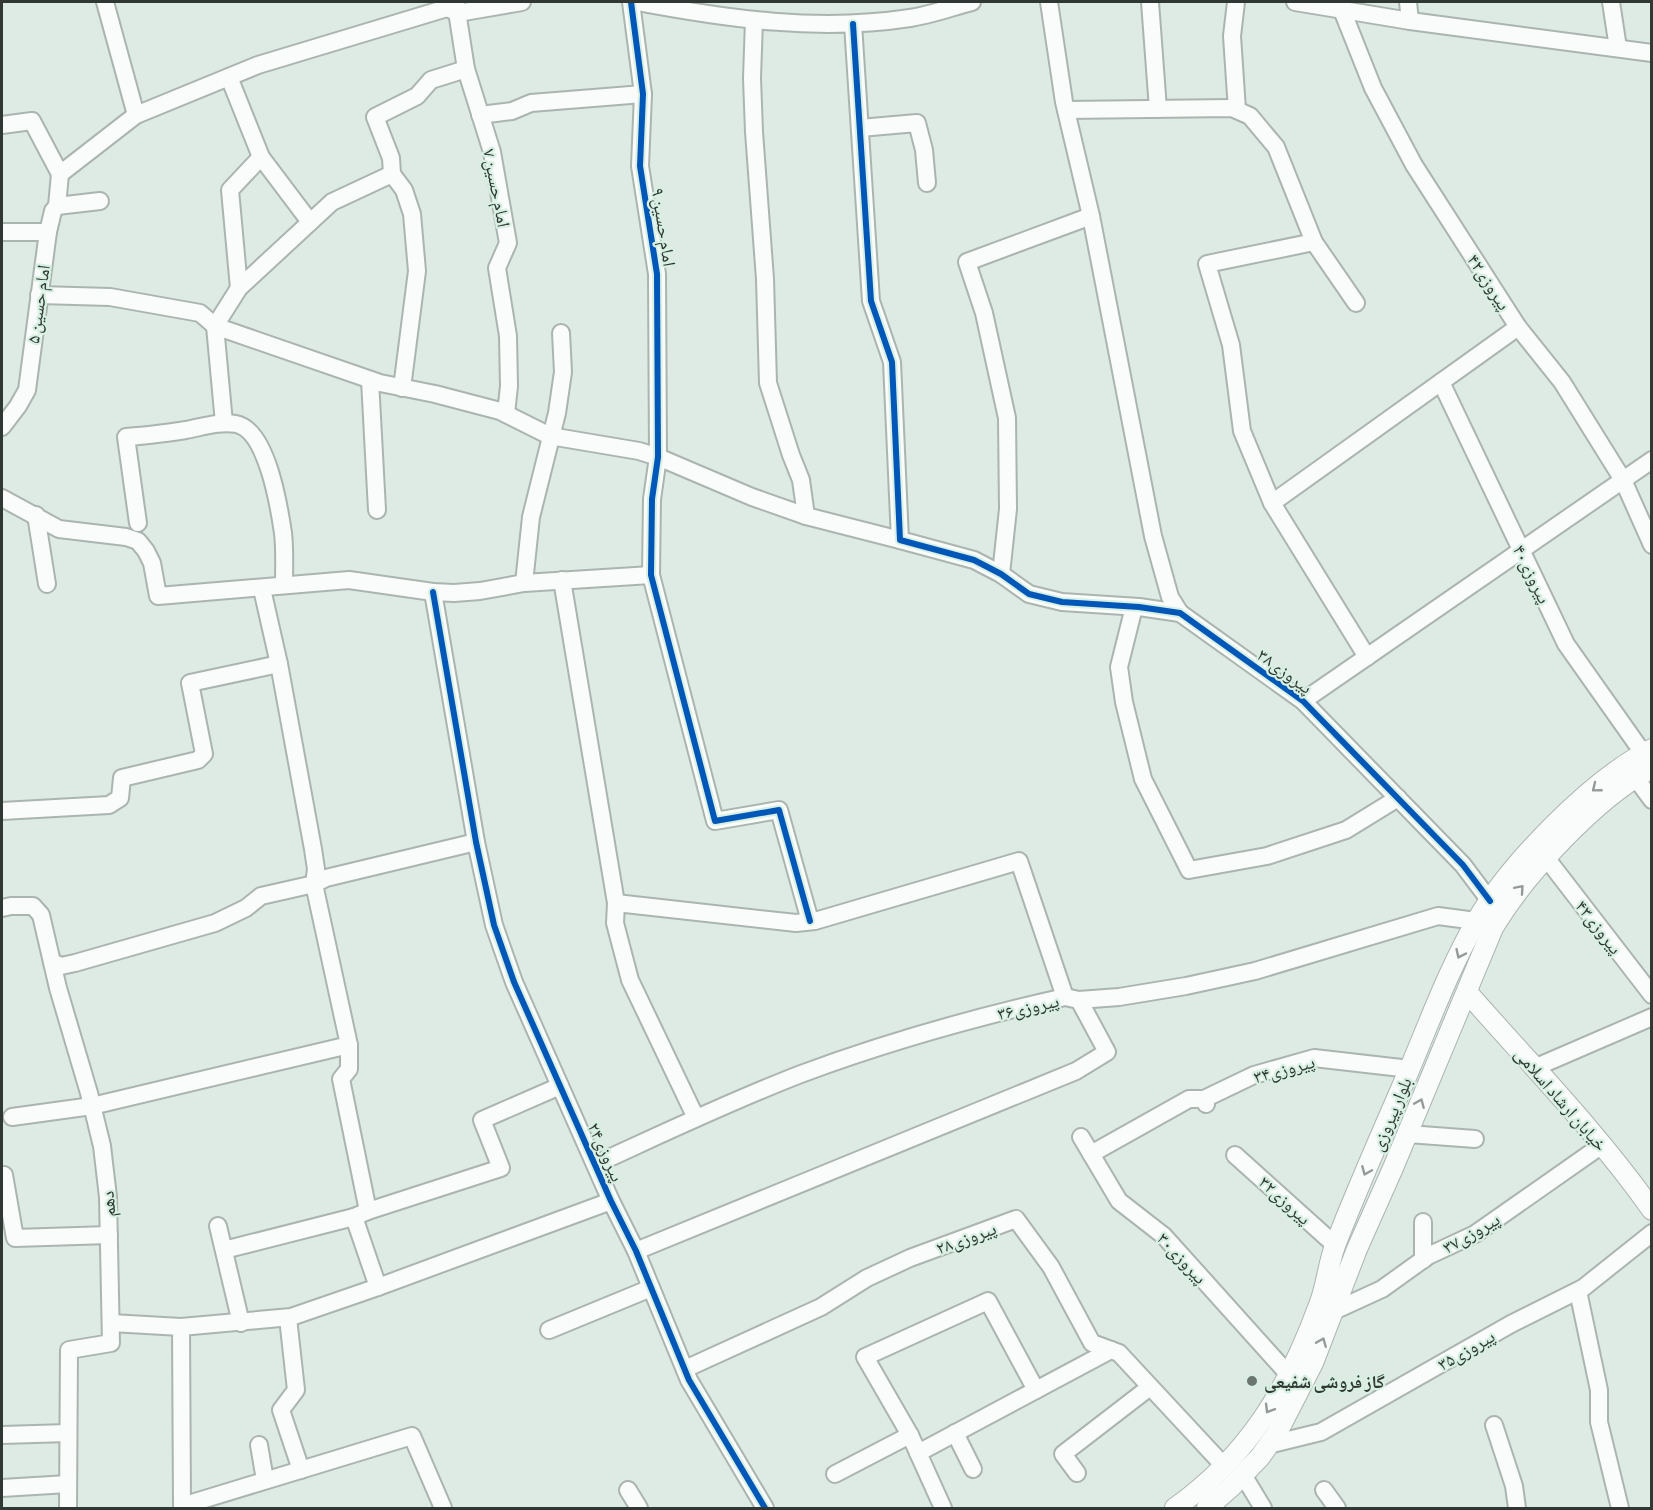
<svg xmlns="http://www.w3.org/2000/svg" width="1653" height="1510" viewBox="0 0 1653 1510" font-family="'Asap Condensed','Noto Naskh Arabic',sans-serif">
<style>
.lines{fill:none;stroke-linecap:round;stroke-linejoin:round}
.minor-casing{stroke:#abb5b0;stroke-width:20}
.tertiary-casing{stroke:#abb5b0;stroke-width:22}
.minor{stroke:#fafcfb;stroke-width:16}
.tertiary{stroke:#fafcfb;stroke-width:20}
.cycleway-casing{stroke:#d8f0e3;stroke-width:10}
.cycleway{stroke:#0057b8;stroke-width:6}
.oneway{stroke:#949a97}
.poi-dot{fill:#6c7671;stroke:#d8f0e3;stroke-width:2}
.labels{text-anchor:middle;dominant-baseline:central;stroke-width:4.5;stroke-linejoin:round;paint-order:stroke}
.street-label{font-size:18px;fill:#2f3833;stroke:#d8f0e3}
.poi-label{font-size:18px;font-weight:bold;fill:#2f3833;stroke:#d8f0e3;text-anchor:start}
</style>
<rect width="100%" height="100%" fill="#deeae4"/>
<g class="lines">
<g class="minor-casing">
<g id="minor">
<path d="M105 2 136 115"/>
<path d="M631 2 643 94 640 166 657 274 658 457 652 499 651 575 715 821 779 810 810 921"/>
<path d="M637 2C727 19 819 32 910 18 931 15 952 7 972 2"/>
<path d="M1049 2 1064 102 1091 216 1153 536 1170 597 1180 613"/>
<path d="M1150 2 1158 109"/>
<path d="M1236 2 1232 36 1237 110"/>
<path d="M1295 2 1410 21 1652 53"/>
<path d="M1408 2 1410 21"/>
<path d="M1611 2 1618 48"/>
<path d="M456 5 466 69 492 152 508 243 497 268 508 336 509 386 506 414"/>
<path d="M1342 10 1373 88 1414 165 1518 327 1562 382 1623 480 1652 545"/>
<path d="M754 20 752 78 754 132 765 279 768 383 791 455 801 480 806 516"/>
<path d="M853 24 871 301 892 362 900 540 974 560 1001 574 1029 594 1062 602 1139 607 1180 613 1303 701 1463 865 1490 901"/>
<path d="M229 77 261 157 310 222"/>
<path d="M1066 110 1232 108 1250 116 1276 147 1314 242 1356 303"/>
<path d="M480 115 512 111 531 103 643 94"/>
<path d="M2 125 32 121 60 174 136 115 258 65 447 8 458 13 522 2"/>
<path d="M860 128 917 123 924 150 927 183"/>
<path d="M57 206 100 201"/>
<path d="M2 232H48"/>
<path d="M1314 242 1207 264 1231 345 1242 431 1272 503 1367 657"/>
<path d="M239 288 230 190 261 157"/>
<path d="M39 295 110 297 200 313 215 326 239 288 332 202 392 174"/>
<path d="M370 380 377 510"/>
<path d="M1441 382 1566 644 1643 753"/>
<path d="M402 388 417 271 412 214 404 190 392 174 391 158 375 117 417 96 431 80 466 69"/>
<path d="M224 423 215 326 380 383 435 394 500 411 550 436 639 451 658 457 752 497 806 516 900 540"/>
<path d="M2 427 18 406 27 390 48 232 53 211 57 206 60 174"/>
<path d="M2 498 59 529 126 537 138 541 146 551 152 563 158 596 349 580 433 592 454 593 480 591 524 583 651 575"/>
<path d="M1272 503 1518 327"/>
<path d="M36 515 47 584"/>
<path d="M138 523 126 437C146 436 166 433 186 430 202 427 220 421 236 424 267 430 279 506 283 533 285 550 284 568 284 584"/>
<path d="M1001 574 1008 509 1007 418 984 313 967 262 1091 216"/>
<path d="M562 580 616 903 796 923 815 921 1019 861 1065 997"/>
<path d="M524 583 531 517 557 413 563 372 561 333"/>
<path d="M262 589 279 664 313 849 316 869 314 884 349 1045V1069L341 1079 368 1211 354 1217 378 1287"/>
<path d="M433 592 476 842 494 925 514 982 611 1201 636 1251 689 1380 765 1508"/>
<path d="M1134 607 1119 667 1124 702 1143 779 1189 870 1267 856 1346 830 1398 798"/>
<path d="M1303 701 1652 460"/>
<path d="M1635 777 1652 800"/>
<path d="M2 811 109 805 120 798 122 778 198 760 204 754 190 683 279 664"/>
<path d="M1547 859 1652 995"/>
<path d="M616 903 615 923 630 980 696 1118"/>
<path d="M2 908 11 906H33L41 915 58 988 89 1093 102 1146 108 1197 111 1343 69 1350 68 1508"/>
<path d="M52 962 61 966 75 963 215 923 246 908 261 896 314 884 326 878 476 842"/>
<path d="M1534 1068 1652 1017"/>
<path d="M1206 1104 1204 1099 1254 1075 1314 1058 1410 1069"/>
<path d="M12 1117 92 1106 349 1045"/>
<path d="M1408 1134 1475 1139"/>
<path d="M1081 1137 1119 1201 1164 1236 1289 1375"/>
<path d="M1091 1154 1189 1099H1204"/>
<path d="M1235 1155 1335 1245"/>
<path d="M596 1164C664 1133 731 1101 801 1074 887 1042 976 1017 1065 997L1079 1000 1119 997 1186 986 1255 971 1438 916 1476 921"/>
<path d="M4 1175 15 1238 109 1235"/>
<path d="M368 1211 501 1168 482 1120 560 1086"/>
<path d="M1423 1222V1260"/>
<path d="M218 1226 241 1323"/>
<path d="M224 1250 354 1217"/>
<path d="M636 1251 1076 1071 1107 1052 1079 1000"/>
<path d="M1578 1291 1599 1390V1422L1620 1508"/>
<path d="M1334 1311 1382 1289 1428 1256 1475 1234 1602 1145"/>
<path d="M288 1318 296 1390 281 1410 301 1470"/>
<path d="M111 1323 181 1327 182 1506 412 1436 443 1508"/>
<path d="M181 1327 291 1317 378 1287 611 1201"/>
<path d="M549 1330 651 1288"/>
<path d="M685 1369 821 1307 867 1278 910 1258 1016 1219 1051 1267 1092 1343 1119 1353 1225 1467"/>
<path d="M1494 1425 1514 1486 1517 1508"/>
<path d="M955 1433 973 1469"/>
<path d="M2 1435 68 1433"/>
<path d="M259 1445 265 1480"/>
<path d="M1268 1445 1321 1432 1511 1324 1583 1288 1652 1233"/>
<path d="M918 1453 1111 1350"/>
<path d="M1077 1473 1063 1454 1150 1387"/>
<path d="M835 1474 910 1435"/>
<path d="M1243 1475 1263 1508"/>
<path d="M2 1488 68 1484"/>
<path d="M628 1490 639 1508"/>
<path d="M1324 1490 1337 1508"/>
<path d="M943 1508 910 1435 865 1357 988 1301 1036 1390"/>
</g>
</g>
<g class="tertiary-casing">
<g id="tertiary">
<path d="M1467 992C1529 1063 1597 1132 1652 1210"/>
<path d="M1175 1508C1248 1456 1289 1388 1319 1305 1327 1285 1328 1263 1336 1243 1357 1189 1381 1135 1404 1082 1427 1029 1447 972 1476 922 1509 864 1592 779 1652 749"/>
<path d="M1207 1508 1231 1487 1260 1457 1277 1433 1313 1363 1357 1249 1393 1168 1493 928C1525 874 1597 797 1652 768"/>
</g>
</g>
<use href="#minor" class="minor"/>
<use href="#tertiary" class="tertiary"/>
<g class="cycleway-casing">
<g id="cycleway">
<path d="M631 2 643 94 640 166 657 274 658 457 652 499 651 575 715 821 779 810 810 921"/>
<path d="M853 24 871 301 892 362 900 540 974 560 1001 574 1029 594 1062 602 1139 607 1180 613 1303 701 1463 865 1490 901"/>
<path d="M433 592 476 842 494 925 514 982 611 1201 636 1251 689 1380 765 1508"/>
</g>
</g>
<use href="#cycleway" class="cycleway"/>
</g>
<defs><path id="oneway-chevron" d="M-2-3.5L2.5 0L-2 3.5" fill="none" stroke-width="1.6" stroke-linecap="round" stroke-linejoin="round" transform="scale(1.5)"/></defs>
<g class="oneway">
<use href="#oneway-chevron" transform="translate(1596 788) rotate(141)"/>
<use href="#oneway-chevron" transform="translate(1520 889) rotate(-49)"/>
<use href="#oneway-chevron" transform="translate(1460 954) rotate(115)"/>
<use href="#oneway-chevron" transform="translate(1420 1103) rotate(-67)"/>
<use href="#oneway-chevron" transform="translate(1366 1171) rotate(113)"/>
<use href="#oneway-chevron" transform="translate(1322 1342) rotate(-68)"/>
<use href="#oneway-chevron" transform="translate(1269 1409) rotate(121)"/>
</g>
<circle class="poi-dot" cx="1252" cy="1381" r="6"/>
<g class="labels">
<g class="street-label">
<text transform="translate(497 188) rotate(79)">امام حسین ۷</text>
<text transform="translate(664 227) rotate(81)">امام حسین ۹</text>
<text transform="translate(1489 282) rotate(57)">پیروزی۴۲</text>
<text transform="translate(38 304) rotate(-82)">امام حسین ۵</text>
<text transform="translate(1532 574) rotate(64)">پیروزی۴۰</text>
<text transform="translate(1285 671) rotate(36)">پیروزی۳۸</text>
<text transform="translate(1599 927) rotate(52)">پیروزی۴۳</text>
<text transform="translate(1028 1007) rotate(-13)">پیروزی۳۶</text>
<text transform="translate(1284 1069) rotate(-15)">پیروزی۳۴</text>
<text transform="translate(1561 1099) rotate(49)">خیابان ارشاد اسلامی</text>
<text transform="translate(1391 1114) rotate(-67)">بلوار پیروزی</text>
<text transform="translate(606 1152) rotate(66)">پیروزی۲۴</text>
<text transform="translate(1285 1200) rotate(42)">پیروزی۳۲</text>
<text transform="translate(108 1204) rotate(-94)">دهم</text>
<text transform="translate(1471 1233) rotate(-30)">پیروزی۳۷</text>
<text transform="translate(966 1238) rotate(-20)">پیروزی۲۸</text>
<text transform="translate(1182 1258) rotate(47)">پیروزی۳۰</text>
<text transform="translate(1466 1350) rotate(-30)">پیروزی۳۵</text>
</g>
<g class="poi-label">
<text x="1264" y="1381">گاز فروشی شفیعی</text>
</g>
</g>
<rect width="1653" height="1510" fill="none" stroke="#2f3833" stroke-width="6"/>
</svg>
